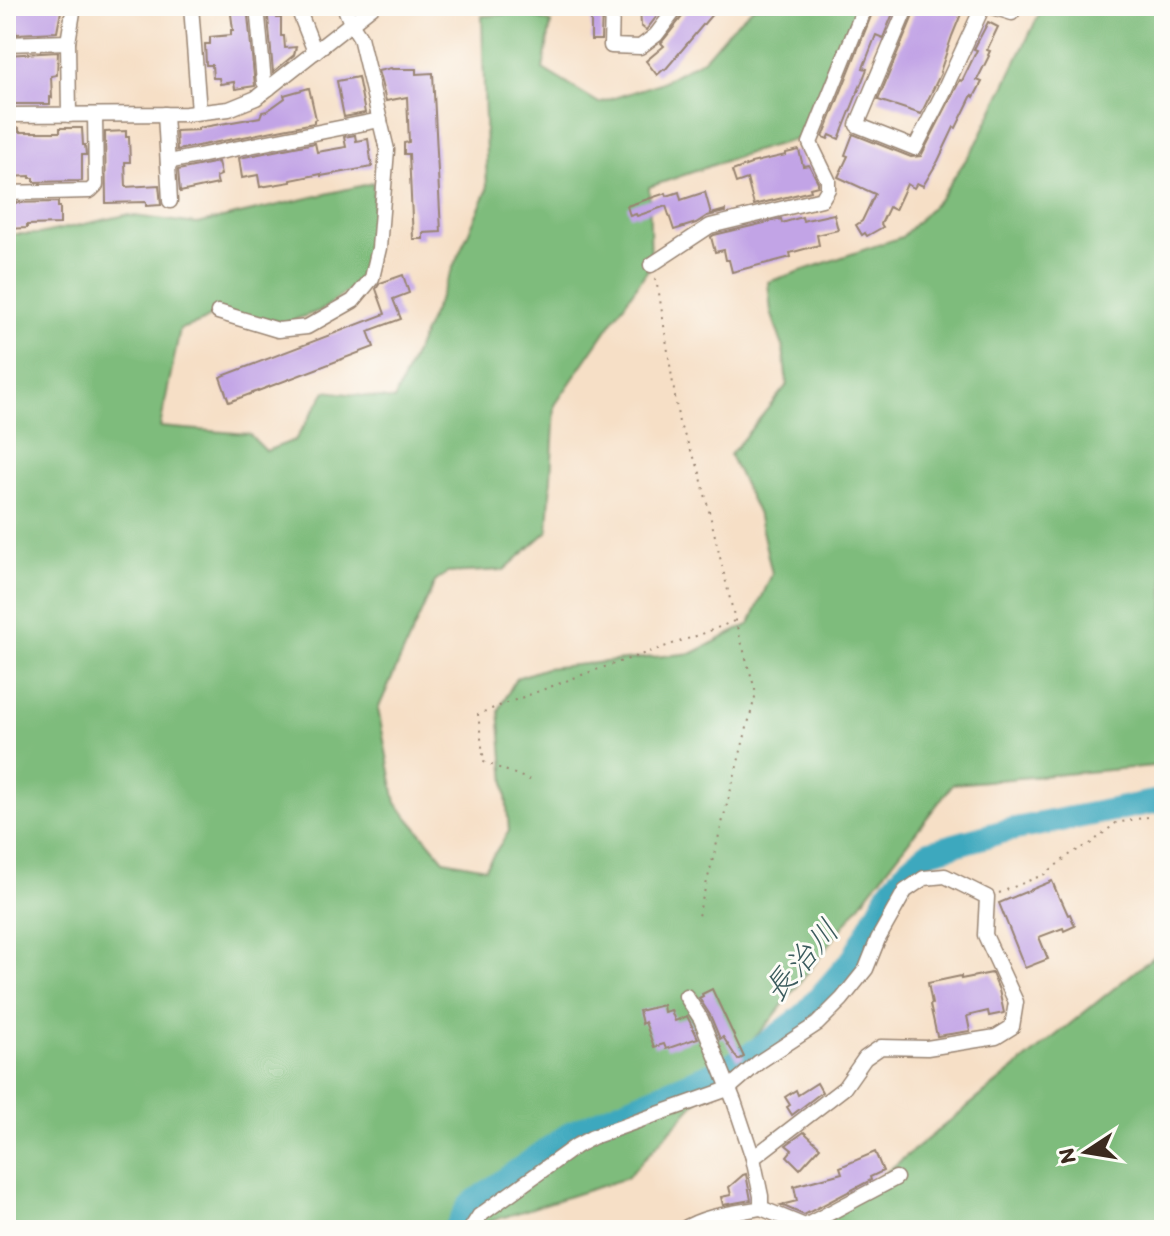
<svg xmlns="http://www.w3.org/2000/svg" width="1170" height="1236" viewBox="0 0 1170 1236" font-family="Itim,'Klee One',sans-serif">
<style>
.forest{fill:#7ebc7c;stroke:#5c734d;stroke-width:2}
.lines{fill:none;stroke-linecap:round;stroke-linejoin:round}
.river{stroke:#3ea8be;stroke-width:24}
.building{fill:#c2a4e6}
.minor-casing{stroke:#988472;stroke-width:17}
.path{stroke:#988472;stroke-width:2;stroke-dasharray:2 6;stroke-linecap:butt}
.minor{stroke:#fff;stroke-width:14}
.labels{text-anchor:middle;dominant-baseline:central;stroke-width:6;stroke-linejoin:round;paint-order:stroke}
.water-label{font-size:32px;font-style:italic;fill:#3c5c5e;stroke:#fdfcf7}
</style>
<rect width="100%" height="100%" fill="#fdfcf7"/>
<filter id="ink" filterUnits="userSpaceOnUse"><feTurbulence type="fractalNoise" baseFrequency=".0125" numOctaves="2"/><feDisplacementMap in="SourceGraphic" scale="16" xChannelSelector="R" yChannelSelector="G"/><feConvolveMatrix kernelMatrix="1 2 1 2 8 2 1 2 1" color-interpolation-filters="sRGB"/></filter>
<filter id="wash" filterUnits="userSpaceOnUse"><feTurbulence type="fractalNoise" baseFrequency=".006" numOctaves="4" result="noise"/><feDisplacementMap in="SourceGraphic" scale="32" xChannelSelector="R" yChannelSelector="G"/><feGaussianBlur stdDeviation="1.8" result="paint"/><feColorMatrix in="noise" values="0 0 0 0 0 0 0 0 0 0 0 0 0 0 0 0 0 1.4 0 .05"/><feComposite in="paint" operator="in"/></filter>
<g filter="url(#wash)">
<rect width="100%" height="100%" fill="#f6dfc6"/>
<g class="forest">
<path d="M785 6H857L804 137 751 152 649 187 651 265 555 405 548 531 504 570 447 573 435 582 378 709 396 803 444 860 485 868 509 831 499 710 516 678 546 668 693 653 750 624 772 574 759 517 730 455 787 385 783 347 771 312 768 282 902 237 940 198 977 143 1043 6H1164V765L953 784 771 1020 627 1178 463 1230H6V234H39L126 215 197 224 373 183V234L370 264 353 287 322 310 285 323 218 312 199 323 180 329 160 427 249 434 266 451 295 440 326 391 394 400 487 191 482 16 524 13 551 23 543 69 599 103 660 83 704 59 730 29 754 7Z"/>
<path d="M1164 948V1230H818L821 1225Z"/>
</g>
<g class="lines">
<path class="river" d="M455 1230 469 1205 572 1132 729 1066 763 1046 803 1016 854 957 889 892 909 868 929 852 1005 831 1164 800"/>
</g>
<g id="blocks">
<g class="building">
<path d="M12 6H62L57 32 16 34V32L6 30 9 10 12 11Z"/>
<path d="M230 6H247L255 86 235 89 234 82 220 84 219 78H213L212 65H206L205 44H210V37L231 35V30H233Z"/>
<path d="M267 6H276L277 18H281V36H284L285 48 296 47 294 55 273 72Z"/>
<path d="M591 6H602L601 40H591Z"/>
<path d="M640 6H665L646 30 641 26Z"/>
<path d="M688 6H719L665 70 664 69 657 75 646 61 664 46 661 43 686 12Z"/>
<path d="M875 6H896L883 38 876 35 863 68 867 69 839 139 830 135 828 139 823 137Z"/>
<path d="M917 6H940L961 14 952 36 940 72 941 73 921 114 878 100Z"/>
<path d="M988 22 998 27 987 50 990 51 988 55 989 56 977 80 982 82 974 97 972 95 956 128 954 127 938 161 923 186 917 183 914 188 907 184 895 210 889 207 881 224 883 227 867 236 865 233 862 235 856 225 862 221 875 194 838 177 848 156 845 155 853 134 911 157 921 156 960 80 962 81 977 50 974 49Z"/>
<path d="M58 52 57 75 51 76 52 98 50 97V104H6V55Z"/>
<path d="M391 68 392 69H416V74L433 73 441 232 423 233V239H413L409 154H404V143L409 142 407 97 386 101 379 74 378 71Z"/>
<path d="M358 77 365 113 344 117 337 81Z"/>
<path d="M309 88 316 119 314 120V123L177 150 176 131 198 130V128L260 117 262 112 267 111 285 98 284 95Z"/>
<path d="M19 128V132H60V128H82L83 145H85L86 155H82V181L34 182V178H30V176L6 177V139H9V129Z"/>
<path d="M126 131V137H129L130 162H125L126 187 159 185 161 205 146 206V202L106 203 105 132Z"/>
<path d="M355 135 356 141 368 139 372 167 321 176V174L291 180V182L260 187 258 175 242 178 239 158 315 143 317 152 346 147 344 137Z"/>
<path d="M799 150 803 166 809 165 818 182V186L810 188 811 191 754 205 747 179 736 183 732 171 751 164V163L786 155V153Z"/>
<path d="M218 162 221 175 216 177 218 184 180 192 178 170Z"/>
<path d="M679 192 681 200 705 192 711 214 725 210V212L707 216 696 223 674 230 666 206 637 216 636 214 630 216 627 206 666 193 667 196Z"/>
<path d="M58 202V207H60V224L27 225V228L6 229V203Z"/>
<path d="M834 214 838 230 817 235 819 245 790 253 791 257 732 272 729 260H726L724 250 715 252 711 237 714 235 781 219 782 223 802 217 803 221 806 220Z"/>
<path d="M403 275 409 293 393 299 401 319 368 331 374 347 229 402 220 377 385 314 376 289 380 283Z"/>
<path d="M1052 881 1060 900 1061 899 1068 915 1070 914 1075 926 1064 931 1063 928 1039 937 1048 959 1025 968 999 903Z"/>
<path d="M992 973 999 990 1004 1013 989 1016 988 1011 967 1016 970 1031 937 1036 930 1005 932 1004 928 983 961 976V979Z"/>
<path d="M712 989 744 1057 738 1060 723 1037 720 1039 710 1015 699 998 703 996 702 994Z"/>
<path d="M663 1005 664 1012 671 1010 675 1021 687 1016 698 1038 666 1049 664 1044 654 1047 645 1022 642 1024 639 1011Z"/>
<path d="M817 1083 822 1092 792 1115 787 1107 790 1105 785 1097 796 1090 798 1095Z"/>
<path d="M804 1132 820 1147 800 1169 787 1156 792 1150 786 1145Z"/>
<path d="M875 1152 883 1171 870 1177 871 1180 804 1215 781 1205 797 1201 794 1186 842 1173 840 1167Z"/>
<path d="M746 1174 751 1200 723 1205 721 1197 731 1195 729 1187 743 1175Z"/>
</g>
</g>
</g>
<g filter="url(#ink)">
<use href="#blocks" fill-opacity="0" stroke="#988472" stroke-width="2"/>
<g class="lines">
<g class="minor-casing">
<g id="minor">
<path d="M191 6 199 112"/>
<path d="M257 6 264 82 269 88"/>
<path d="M297 6 315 52"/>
<path d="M612 6 611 46 640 47 656 35 678 6"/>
<path d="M907 6 857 125 915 148 943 93 983 6"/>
<path d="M990 6 1012 13"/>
<path d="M6 44 68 42"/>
<path d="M165 114 170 201"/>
<path d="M6 115 186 114 229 109 256 98 373 6"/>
<path d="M69 115 68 42 74 6"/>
<path d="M168 162 380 120"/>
<path d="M6 193 90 191 96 185 95 115"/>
<path d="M651 265 710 226 822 199 828 189V180L810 143 865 6"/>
<path d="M218 312 278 330 307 327 353 301 372 278 379 248 387 150 360 37 351 23 344 6"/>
<path d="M686 996 701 1019 734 1101 753 1158"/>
<path d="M761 1208 805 1226 896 1178"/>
<path d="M470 1230 479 1216 576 1146 593 1137 728 1089 759 1062 817 1024 842 999 866 969 878 939 905 891 924 878 945 876 987 897 985 935 1016 1002 1012 1027 996 1037 927 1048 881 1047 865 1058 844 1088 753 1158 761 1196V1208C735 1213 705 1215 682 1230"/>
</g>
</g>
<g class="path">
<path d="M655 278 659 293 679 423 699 469 735 620 756 693 698 916"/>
<path d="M530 780 484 762 478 714 587 673 702 634 734 621"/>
<path d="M999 893 1045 874 1072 853 1090 844 1116 823 1164 814"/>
</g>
<use href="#minor" class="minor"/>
</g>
</g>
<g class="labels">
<g class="water-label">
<text transform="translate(801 960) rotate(-49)">長治川</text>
</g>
</g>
<rect width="1170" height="1236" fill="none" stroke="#fdfcf7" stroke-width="32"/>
<g transform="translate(1086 1152) rotate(258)" stroke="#fdfcf7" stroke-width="6" paint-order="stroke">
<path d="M0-6L14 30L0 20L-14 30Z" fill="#3b2a1e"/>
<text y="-12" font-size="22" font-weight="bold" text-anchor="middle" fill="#3b2a1e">N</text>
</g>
</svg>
